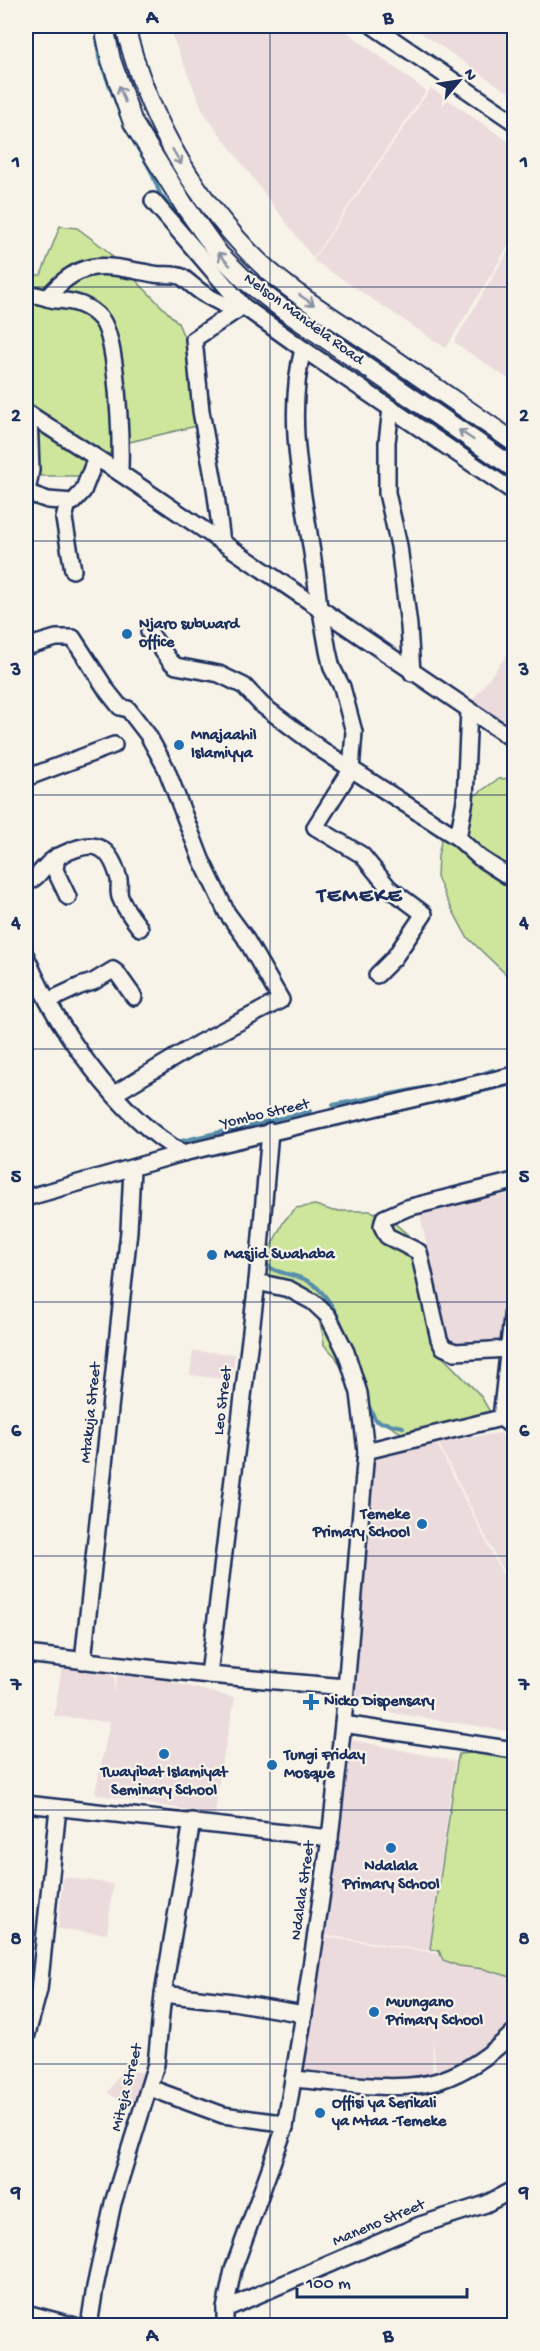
<svg xmlns="http://www.w3.org/2000/svg" width="540" height="2351" viewBox="0 0 540 2351" font-family="'Gochi Hand',sans-serif">
<style>
.built{fill:#ecdbdd}
.green{fill:#cee69b;stroke:#748a7c;stroke-width:1.5}
.lines{fill:none;stroke-linecap:round;stroke-linejoin:round}
.stream{stroke:#578eaa;stroke-width:4}
.minor-casing{stroke:#1b2f5e;stroke-width:20}
.major-casing{stroke:#1b2f5e;stroke-width:22}
.minor{stroke:#f7f3e8;stroke-width:15}
.major{stroke:#f7f3e8;stroke-width:18}
.oneway{stroke:#8991a3}
.grid{fill:none;stroke:#1b2f5e;stroke-width:1.5;stroke-opacity:0.55}
.poi-dot{fill:#1f6fb2;stroke:#f7f3e8;stroke-width:2}
.labels{text-anchor:middle;dominant-baseline:central;stroke-width:4.5;stroke-linejoin:round;paint-order:stroke}
.street-label{font-size:16px;fill:#1b2f5e;stroke:#f7f3e8}
.poi-label{font-size:16px;font-weight:bold;fill:#1b2f5e;stroke:#f7f3e8;text-anchor:start}
.district-label{font-size:22px;font-weight:bold;letter-spacing:1.5px;fill:#1b2f5e;stroke:#f7f3e8}
.neatline{fill:none;stroke:#1b2f5e;stroke-width:2}
.grid-label{font-size:20px;text-anchor:middle;font-weight:bold;fill:#1b2f5e}
</style>
<rect width="100%" height="100%" fill="#f7f3e8"/>
<filter id="ink" filterUnits="userSpaceOnUse"><feTurbulence type="fractalNoise" baseFrequency=".0167" numOctaves="2"/><feDisplacementMap in="SourceGraphic" scale="12" xChannelSelector="R" yChannelSelector="G"/><feConvolveMatrix kernelMatrix="1 2 1 2 8 2 1 2 1" color-interpolation-filters="sRGB"/></filter>
<g filter="url(#ink)">
<g class="built">
<path d="M168 26H339L426 91 313 258 204 113Z"/>
<path d="M411 26H514V96L484 76Z"/>
<path d="M431 88 514 145V237L446 348 313 260Z"/>
<path d="M514 241V383L454 342Z"/>
<path d="M514 645V734L470 704Z"/>
<path d="M510 1194 514 1200V1230L502 1344H451L447 1342 419 1209Z"/>
<path d="M193 1351 235 1354 232 1380 190 1375Z"/>
<path d="M500 1433 514 1443V1593L438 1442Z"/>
<path d="M434 1438 514 1597V1732L349 1706 351 1655 374 1461 386 1447Z"/>
<path d="M62 1667 98 1672 99 1669 111 1671V1676L115 1677 113 1695 119 1669 235 1698 220 1773 215 1815 95 1794 110 1722 54 1716Z"/>
<path d="M352 1740 455 1761 429 1951 326 1935Z"/>
<path d="M63 1877 113 1884 107 1934 58 1929Z"/>
<path d="M326 1937 514 1965V2027L481 2055 436 2074 433 2038 432 2077 413 2080 306 2074 298 2065 317 1987Z"/>
<path d="M122 2069 146 2073 140 2096 132 2107 108 2093Z"/>
</g>
<g class="green">
<path d="M60 226 77 228 104 248 178 323 211 401 196 426 113 446 100 476H26V276L41 275Z"/>
<path d="M514 778V982L467 937 446 898 437 877 438 856 443 832 466 802 498 779Z"/>
<path d="M315 1205 333 1211H371L392 1221 408 1235 421 1299 436 1350 480 1395 489 1410 493 1425 425 1435 403 1434 364 1411 335 1356 324 1345C323 1326 314 1304 301 1289 294 1280 277 1276 266 1275L268 1252 284 1221 296 1208Z"/>
<path d="M487 1752 514 1756V1978L484 1969 459 1966 443 1960 439 1951 430 1949 457 1762 459 1754Z"/>
</g>
<g class="lines">
<g class="stream">
<path d="M97 35 99 58 121 116"/>
<path d="M125 126 151 171 160 194 199 243"/>
<path d="M300 338 314 347"/>
<path d="M510 1067 514 1065"/>
<path d="M443 1082 473 1077 493 1070"/>
<path d="M333 1105 438 1085"/>
<path d="M372 1116 514 1084"/>
<path d="M177 1142 310 1111"/>
<path d="M26 1189 80 1175"/>
<path d="M264 1261C271 1274 293 1273 306 1280 325 1289 338 1315 345 1333"/>
<path d="M366 1400 376 1421 403 1427"/>
</g>
<g class="minor-casing">
<g id="minor">
<path d="M373 26 514 122"/>
<path d="M153 201 243 306 303 349 514 492"/>
<path d="M26 296C37 292 45 299 56 300 74 301 89 305 101 319 118 339 121 444 120 473"/>
<path d="M47 298C82 255 107 266 154 274 163 276 174 273 182 277 189 282 196 289 204 294 214 300 226 305 236 311"/>
<path d="M303 349C281 436 313 523 319 610"/>
<path d="M391 409 387 442V493L399 546 409 626 412 673"/>
<path d="M26 412 120 473 514 740"/>
<path d="M28 493 48 500 73 502 83 491 96 458"/>
<path d="M26 498 31 470 29 414"/>
<path d="M68 503 64 519 73 570"/>
<path d="M222 542 215 488 201 411 194 339 243 306"/>
<path d="M321 611 328 651 332 668 342 687 354 732 351 770 315 827 362 855 389 888 424 914 394 958 377 975"/>
<path d="M149 632 170 661 176 666 219 674 244 686 262 705 322 750 458 838 480 858 514 880"/>
<path d="M26 647 56 638H73L108 692 120 707 128 709 148 735 166 768 201 859 227 913 244 936 281 1000 199 1043 114 1094"/>
<path d="M26 778 114 745"/>
<path d="M458 838 465 800 469 710"/>
<path d="M57 856 55 870 68 897"/>
<path d="M26 883C40 878 44 863 57 857 89 841 108 838 119 879 120 885 118 891 120 897 124 908 133 919 140 928"/>
<path d="M26 956C54 1024 118 1117 183 1153"/>
<path d="M48 1001 80 986 93 982 113 970 117 973 134 997"/>
<path d="M26 1198 183 1153 514 1075"/>
<path d="M514 1299 501 1418 514 1428"/>
<path d="M509 1349 455 1352 443 1347 439 1339 419 1252 387 1236 382 1226 384 1218 407 1208 514 1181"/>
<path d="M366 1451 501 1418"/>
<path d="M26 1654 209 1675 345 1687"/>
<path d="M83 1661 129 1231 132 1168"/>
<path d="M209 1675 257 1282 270 1131"/>
<path d="M343 1724 514 1750"/>
<path d="M26 1804 330 1838"/>
<path d="M163 1994 233 2002 304 2014"/>
<path d="M26 2038 39 1990 58 1808"/>
<path d="M293 2079C335 2082 402 2094 441 2080 468 2071 494 2052 514 2032"/>
<path d="M150 2088 223 2115 274 2122 285 2127"/>
<path d="M225 2309 420 2225 486 2204 514 2189"/>
<path d="M26 2313 75 2326"/>
<path d="M89 2326 95 2287 113 2203 156 2064 163 1994 192 1821"/>
<path d="M225 2326V2309L233 2270 285 2127 304 2014 330 1838 343 1724 366 1451 359 1393 346 1352 328 1316 313 1302 289 1289 257 1282"/>
</g>
</g>
<g class="major-casing">
<g id="major">
<path d="M104 26 111 60 133 123 184 205 219 254 245 280 284 310 514 468"/>
<path d="M125 26C146 111 187 187 248 251 280 285 321 310 360 336 412 371 463 407 514 442"/>
</g>
</g>
<use href="#minor" class="minor"/>
<use href="#major" class="major"/>
</g>
<defs><path id="oneway-shaft" d="M-6 0H5M1.5-3L5.5 0L1.5 3" fill="none" stroke-width="1.6" stroke-linecap="round" stroke-linejoin="round" transform="scale(1.5)"/></defs>
<g class="oneway">
<use href="#oneway-shaft" transform="translate(122 94) rotate(-110)"/>
<use href="#oneway-shaft" transform="translate(177 157) rotate(60)"/>
<use href="#oneway-shaft" transform="translate(224 259) rotate(-133)"/>
<use href="#oneway-shaft" transform="translate(307 300) rotate(34)"/>
<use href="#oneway-shaft" transform="translate(466 435) rotate(-146)"/>
</g>
</g>
<path class="grid" d="M270 26V2326M26 287H514M26 541H514M26 795H514M26 1049H514M26 1302H514M26 1556H514M26 1810H514M26 2064H514"/>
<g class="poi-dot">
<circle cx="127" cy="634" r="6"/>
<circle cx="179" cy="745" r="6"/>
<circle cx="212" cy="1255" r="6"/>
<circle cx="422" cy="1524" r="6"/>
<path d="M308 1693h6v6h6v6h-6v6h-6v-6h-6v-6h6z"/>
<circle cx="164" cy="1754" r="6"/>
<circle cx="272" cy="1765" r="6"/>
<circle cx="391" cy="1848" r="6"/>
<circle cx="374" cy="2012" r="6"/>
<circle cx="320" cy="2113" r="6"/>
</g>
<g class="labels">
<g class="street-label">
<text transform="translate(303 320) rotate(36)">Nelson Mandela Road</text>
<text transform="translate(265 1115) rotate(-13)">Yombo Street</text>
<text transform="translate(224 1401) rotate(-83)">Leo Street</text>
<text transform="translate(92 1413) rotate(-84)">Mtakuja Street</text>
<text transform="translate(304 1891) rotate(-82)">Ndalala Street</text>
<text transform="translate(128 2088) rotate(-76)">Miteja Street</text>
<text transform="translate(379 2224) rotate(-23)">Maneno Street</text>
</g>
<g class="poi-label">
<text x="139" y="625">Njaro subward<tspan x="139" dy="18">office</tspan></text>
<text x="191" y="736">Mnajaahil<tspan x="191" dy="18">Islamiyya</tspan></text>
<text x="224" y="1255">Masjid Swahaba</text>
<text x="410" y="1515" text-anchor="end">Temeke<tspan x="410" dy="18">Primary School</tspan></text>
<text x="324" y="1702">Nicko Dispensary</text>
<text x="284" y="1756">Tungi Friday<tspan x="284" dy="18">Mosque</tspan></text>
<text x="164" y="1773" text-anchor="middle">Twayibat Islamiyat<tspan x="164" dy="18">Seminary School</tspan></text>
<text x="391" y="1867" text-anchor="middle">Ndalala<tspan x="391" dy="18">Primary School</tspan></text>
<text x="386" y="2003">Muungano<tspan x="386" dy="18">Primary School</tspan></text>
<text x="332" y="2104">Offisi ya Serikali<tspan x="332" dy="18">ya Mtaa -Temeke</tspan></text>
</g>
<g class="district-label">
<text x="360" y="897">TEMEKE</text>
</g>
</g>
<rect width="540" height="2351" fill="none" stroke="#f7f3e8" stroke-width="66"/>
<g transform="translate(459 81) rotate(61)" stroke="#f7f3e8" stroke-width="4.5" paint-order="stroke">
<path d="M0-4.5L10 22L0 15L-10 22Z" fill="#1b2f5e"/>
<text y="-9" font-size="16" font-weight="bold" text-anchor="middle" fill="#1b2f5e">N</text>
</g>
<path d="M297 2288v9h170v-9" fill="none" stroke="#1b2f5e" stroke-width="3"/>
<text x="306" y="2288" font-size="18" fill="#1b2f5e" stroke="#f7f3e8" stroke-width="4.5" paint-order="stroke">100 m</text>
<rect x="33" y="33" width="474" height="2285" class="neatline"/>
<g class="grid-label">
<text x="152" y="23">A</text>
<text x="388" y="23">B</text>
<text x="16" y="167">1</text>
<text x="524" y="167">1</text>
<text x="16" y="421">2</text>
<text x="524" y="421">2</text>
<text x="16" y="675">3</text>
<text x="524" y="675">3</text>
<text x="16" y="928">4</text>
<text x="524" y="928">4</text>
<text x="16" y="1182">5</text>
<text x="524" y="1182">5</text>
<text x="16" y="1436">6</text>
<text x="524" y="1436">6</text>
<text x="16" y="1690">7</text>
<text x="524" y="1690">7</text>
<text x="16" y="1944">8</text>
<text x="524" y="1944">8</text>
<text x="16" y="2198">9</text>
<text x="524" y="2198">9</text>
<text x="152" y="2341">A</text>
<text x="388" y="2341">B</text>
</g>
</svg>
